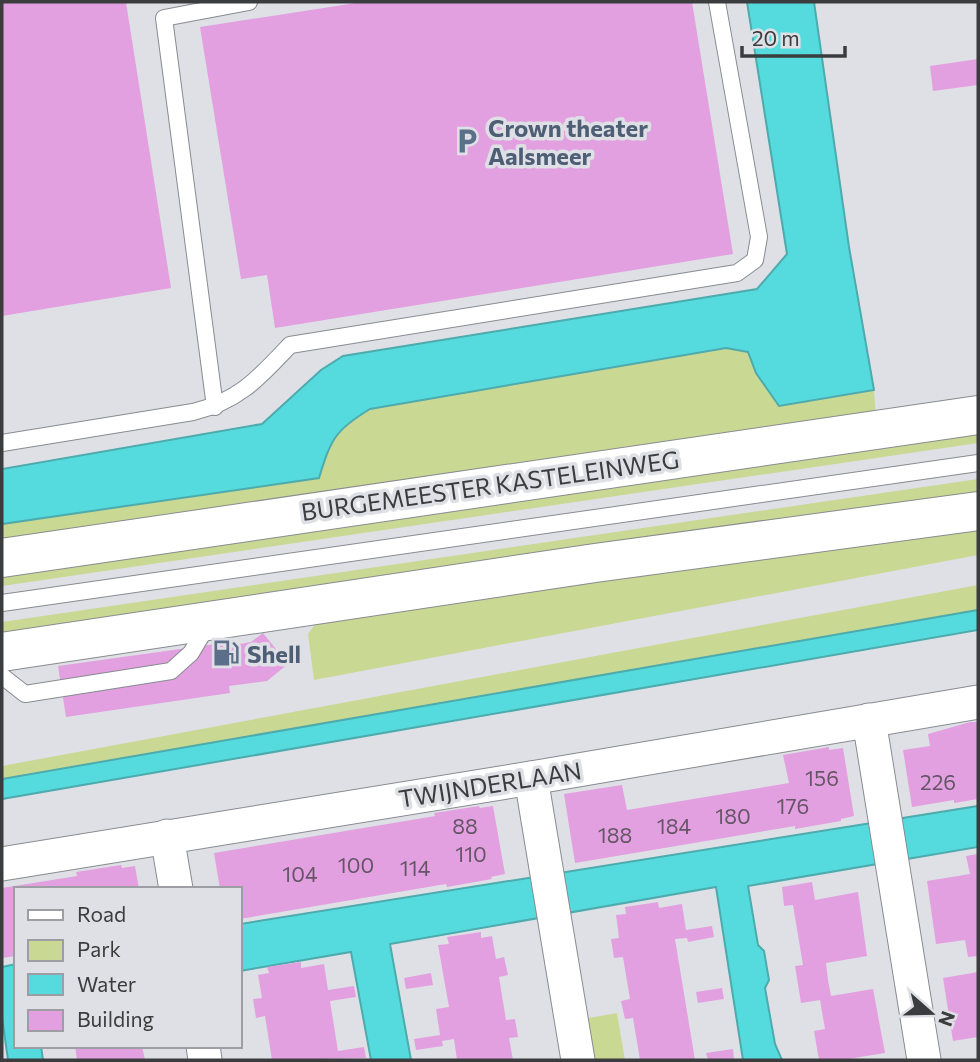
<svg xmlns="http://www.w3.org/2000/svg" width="980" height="1062" viewBox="0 0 980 1062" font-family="Commissioner,sans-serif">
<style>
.green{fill:#c9d893}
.water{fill:#55dbdd;stroke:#4dabad;stroke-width:2}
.building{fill:#e3a0e0}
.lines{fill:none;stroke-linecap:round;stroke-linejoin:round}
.service-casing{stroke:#888b90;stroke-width:18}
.minor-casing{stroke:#888b90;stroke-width:35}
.secondary-casing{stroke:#888b90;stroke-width:40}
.service{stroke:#fff;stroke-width:16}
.minor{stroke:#fff;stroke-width:33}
.secondary{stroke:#fff;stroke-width:38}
.labels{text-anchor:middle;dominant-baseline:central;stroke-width:7;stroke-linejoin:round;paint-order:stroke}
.number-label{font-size:21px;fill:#655566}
.service-label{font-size:24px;font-weight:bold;fill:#4e5e75;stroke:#dee0e6;text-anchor:start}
.street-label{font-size:24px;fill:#3b3c3e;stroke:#dee0e6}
</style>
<rect width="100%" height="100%" fill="#dee0e6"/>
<g class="green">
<path d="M726 348 748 352 756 373 779 406 874 390 876 420 2 549V524L319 478C331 440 335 430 370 408Z"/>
<path d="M978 426V443L2 586V565Z"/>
<path d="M978 479V500L2 641V622Z"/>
<path d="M978 517V555L314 680 308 634 321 616Z"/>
<path d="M978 585V610L2 779V766Z"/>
<path d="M617 1013 625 1060H591L583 1019Z"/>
</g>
<g class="water">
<path d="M747 2H814L849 247 874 390 779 406 756 373 748 352 726 348 370 409C335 430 331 439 319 478L2 524V469L262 424 321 370 343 356 757 289 787 254Z"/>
<path d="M978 610V630L2 799V779Z"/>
<path d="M978 806V847L748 886 758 945 764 951 769 980 765 988 775 1044 782 1060H743L716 887 390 944 411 1060H371L351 952 240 971V924Z"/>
<path d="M16 964V1046H41L43 1060H8L2 1017V967Z"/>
</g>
<g class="building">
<path d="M2 2H126L171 288 2 316Z"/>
<path d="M362 2H692L733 254 275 328 267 275 241 279 200 27Z"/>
<path d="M978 59V85L933 91 930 66Z"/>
<path d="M263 633 288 664 267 681 229 686 230 693 66 717 58 666 223 643V647L251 642Z"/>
<path d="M970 722H978V799L954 803V800L912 807 903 750 930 746 928 734Z"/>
<path d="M829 747V750L843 748 854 816 841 819V821L795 829V826L575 863 564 794 622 785 627 810 789 783 783 755Z"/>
<path d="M479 806 480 808 493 806 505 874 491 877 492 879 447 887 446 884 240 919V889H220L214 853 435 816 434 813Z"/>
<path d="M978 854V956L968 957 965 940 936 944 927 881 970 874 966 856Z"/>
<path d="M121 865 122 868 135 866 139 889H16V956L2 958V888L77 876 76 872Z"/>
<path d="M812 882 815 900 858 892 867 956 826 963 828 980 831 996 873 989 885 1053 842 1060H819L814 1031 825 1029 820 1000 801 1003 795 966 803 965 793 905 784 906 782 887Z"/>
<path d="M658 902 659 908 682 904 686 930 712 926 714 937 688 942 687 938 675 939 695 1060H640L633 1018 625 1019 621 1001 630 999 623 957 614 958 611 939 619 938 616 915 626 914 625 907Z"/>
<path d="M481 932V938L492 936 496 959 504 957 508 975 499 977 506 1020 515 1019 518 1037 509 1038 513 1060H457L454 1039 442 1041 443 1046 416 1050 414 1039 440 1035 436 1009 449 1007 438 945 449 944 447 937Z"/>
<path d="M301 962V968L324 964 328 990 354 986 356 997 330 1001 338 1051 364 1047 366 1058 272 1060 265 1016 256 1018 253 999 262 998 258 975 269 973 267 967Z"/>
<path d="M978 972V1037L953 1041 943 978Z"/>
<path d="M431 973 433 985 406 989 404 978Z"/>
<path d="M722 988 724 999 698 1003 696 992Z"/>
<path d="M75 1046H142L145 1060H77Z"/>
<path d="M733 1049 734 1060H708L706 1053Z"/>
</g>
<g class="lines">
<g class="service-casing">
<g id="service">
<path d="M215 407 164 18 249 2"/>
<path d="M2 443 193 412C239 401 259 378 290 345L737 273 755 260 759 237 717 2"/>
<path d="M2 603 978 463"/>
<path d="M2 676 25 694 171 671 191 653 209 623"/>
</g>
</g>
<g class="minor-casing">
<g id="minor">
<path d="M869 720 924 1060"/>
<path d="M531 778 578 1060"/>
<path d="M167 836 176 889"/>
<path d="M2 864 531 778 978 702"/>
<path d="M203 1046 205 1060"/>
</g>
</g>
<g class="secondary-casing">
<g id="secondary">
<path d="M2 558 978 415"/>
<path d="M2 652 595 563 978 511"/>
</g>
</g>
<use href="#service" class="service"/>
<use href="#minor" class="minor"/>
<use href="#secondary" class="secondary"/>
</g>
<defs>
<g id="parking-bare" transform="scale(2.1)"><path d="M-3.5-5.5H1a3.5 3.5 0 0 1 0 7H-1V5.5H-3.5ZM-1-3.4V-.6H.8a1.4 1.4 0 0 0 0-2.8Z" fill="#5c6f8a" stroke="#dee0e6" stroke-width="2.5" paint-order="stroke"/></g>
<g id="fuel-bare" transform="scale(2.1)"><path d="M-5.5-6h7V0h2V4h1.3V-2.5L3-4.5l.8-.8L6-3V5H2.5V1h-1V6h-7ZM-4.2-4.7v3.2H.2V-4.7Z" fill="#5c6f8a" stroke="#dee0e6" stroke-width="2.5" paint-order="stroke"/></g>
</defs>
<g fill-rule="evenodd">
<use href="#parking-bare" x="467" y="141"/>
<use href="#fuel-bare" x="226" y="653"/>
</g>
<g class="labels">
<g class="number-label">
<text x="822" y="777">156</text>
<text x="938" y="781">226</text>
<text x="793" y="805">176</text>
<text x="733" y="815">180</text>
<text x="465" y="825">88</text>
<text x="674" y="825">184</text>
<text x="615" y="834">188</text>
<text x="471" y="853">110</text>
<text x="356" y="864">100</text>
<text x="415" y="867">114</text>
<text x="300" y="873">104</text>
</g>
<g class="service-label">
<text x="488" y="127">Crown theater<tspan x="488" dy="28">Aalsmeer</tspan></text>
<text x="247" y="653">Shell</text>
</g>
<g class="street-label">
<text transform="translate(490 485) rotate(-8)">BURGEMEESTER KASTELEINWEG</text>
<text transform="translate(490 784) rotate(-9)">TWIJNDERLAAN</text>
</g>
</g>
<rect width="980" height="1062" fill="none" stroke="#3b3c3e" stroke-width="7"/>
<rect x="14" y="887" width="228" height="161" fill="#dee0e6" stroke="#9d9ea3" stroke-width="2"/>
<rect x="28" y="910" width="35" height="10" fill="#ffffff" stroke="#9d9ea3" stroke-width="2"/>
<text x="77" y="922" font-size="21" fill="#3b3c3e">Road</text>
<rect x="28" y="940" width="35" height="21" fill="#c9d893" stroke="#9d9ea3" stroke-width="2"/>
<text x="77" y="957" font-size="21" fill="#3b3c3e">Park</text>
<rect x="28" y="974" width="35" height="21" fill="#55dbdd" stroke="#9d9ea3" stroke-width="2"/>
<text x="77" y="992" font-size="21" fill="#3b3c3e">Water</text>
<rect x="28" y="1010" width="35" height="21" fill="#e3a0e0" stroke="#9d9ea3" stroke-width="2"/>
<text x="77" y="1027" font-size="21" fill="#3b3c3e">Building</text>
<g transform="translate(931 1013) rotate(110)" stroke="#dee0e6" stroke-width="5" paint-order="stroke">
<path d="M0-5L12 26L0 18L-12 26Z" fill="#3b3c3e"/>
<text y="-10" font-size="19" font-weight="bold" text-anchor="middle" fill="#3b3c3e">N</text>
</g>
<path d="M742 46v10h103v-10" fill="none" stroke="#3b3c3e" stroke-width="3.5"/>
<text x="752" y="46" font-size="21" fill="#3b3c3e" stroke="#dee0e6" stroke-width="5" paint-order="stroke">20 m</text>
</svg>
